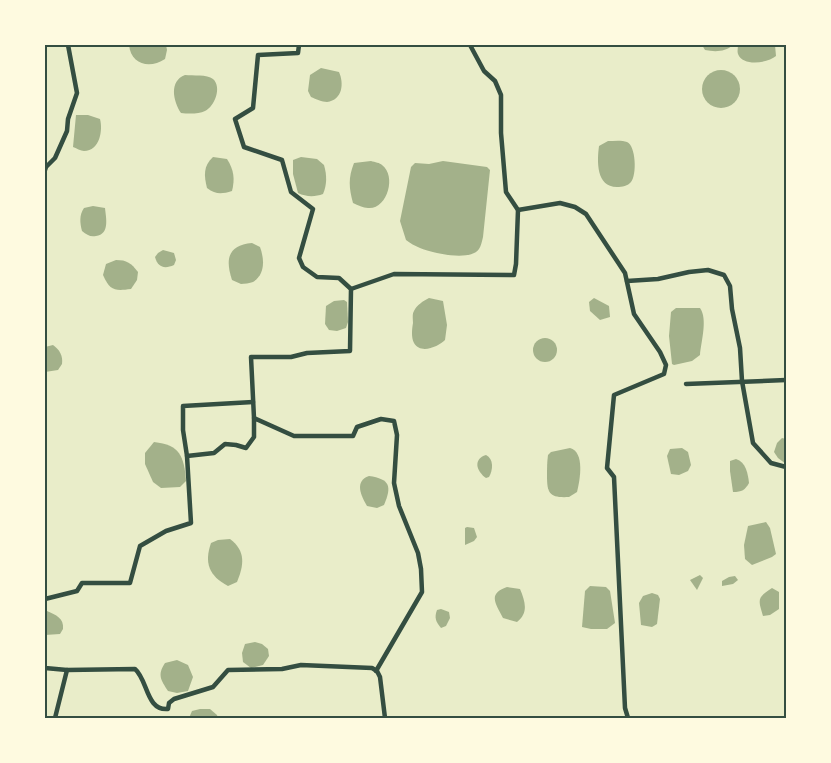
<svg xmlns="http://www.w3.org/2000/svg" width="831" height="763" viewBox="0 0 831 763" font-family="Commissioner,sans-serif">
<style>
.water{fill:#a3b18a}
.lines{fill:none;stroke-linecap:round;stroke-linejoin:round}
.minor{stroke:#344e41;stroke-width:4.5}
.neatline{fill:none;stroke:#344e41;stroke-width:2}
</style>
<rect width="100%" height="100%" fill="#e9edc9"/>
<g class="water">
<path d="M129 45H166L167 50 165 59C150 69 131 65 129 45Z"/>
<path d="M702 45H733C725 52 715 52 705 50Z"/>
<path d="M738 45H775L776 56C768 63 743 67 738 54 737 51 738 48 738 45Z"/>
<path d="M321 68 339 72C344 83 343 100 327 102 322 102 316 99 311 97L308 91 310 75Z"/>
<circle cx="721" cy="89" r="19"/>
<path d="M185 75C193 76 207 74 213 79 222 87 215 106 205 111 199 114 189 114 181 113 173 101 169 81 185 75Z"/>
<path d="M76 115H88L100 119C103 130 100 151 84 151 81 151 76 148 73 147Z"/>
<path d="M608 141C614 141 622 140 627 142 636 146 637 175 631 182 628 186 622 187 617 187 596 187 597 161 599 146Z"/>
<path d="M213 157 227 159C234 170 235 179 232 191 222 194 216 195 207 188 204 176 203 166 213 157Z"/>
<path d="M301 157 317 159 324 165C327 175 327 185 323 194 315 197 306 197 298 193L293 174V160Z"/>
<path d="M371 161C375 162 380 163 382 165 397 176 387 210 368 208 363 208 358 205 353 203 349 188 348 178 354 163Z"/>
<path d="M443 161 487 167 490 170 483 237C482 241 481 246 479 249 470 262 432 253 420 248 415 246 410 243 406 240L400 221 411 167 415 163 429 164Z"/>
<path d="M93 206 105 208C106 218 110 234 96 236 90 237 87 235 82 231 80 223 79 215 84 208Z"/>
<path d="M252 243 260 247C264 258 266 274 253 282 250 283 244 284 241 284L232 280C225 259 228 245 252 243Z"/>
<path d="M163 250 174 253 176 260 174 265C165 269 158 268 155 257L158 253Z"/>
<path d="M116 260C127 260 131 263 138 272L137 280 131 289C115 291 110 291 103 275L106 264Z"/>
<path d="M429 298 443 301 447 325 445 340C439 346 421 355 414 343 411 337 412 329 413 323 413 319 412 314 414 311 417 305 423 301 429 298Z"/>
<path d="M594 298 609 306 610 317 600 320 590 311 589 302Z"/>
<path d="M344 300 347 302 348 322 346 328 337 331 329 330 325 324 326 306 334 301Z"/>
<path d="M676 308H700C708 319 701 342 700 355L692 361 674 365 672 364 669 336 671 312Z"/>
<circle cx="545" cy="350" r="12"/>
<path d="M53 345C60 350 63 356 62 364L58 370 45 372V347Z"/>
<path d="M782 438 786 439V464L778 458 774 452 777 443Z"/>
<path d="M154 442C180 445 184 456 186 481L180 487 161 488 153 482 145 464V453Z"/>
<path d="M570 448C585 452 580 480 577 492L569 497C550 498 547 494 547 476 547 469 547 462 548 455L551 452Z"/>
<path d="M682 448 688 452 691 465 688 471 679 475 671 474 667 456 670 449Z"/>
<path d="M486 455C494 459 493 470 489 477L486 478C476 471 473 459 486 455Z"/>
<path d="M736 459C746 462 748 474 749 483 745 490 742 492 733 492L730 471V461Z"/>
<path d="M369 476C390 479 392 486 384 505L377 508 367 506C361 496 354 481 369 476Z"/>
<path d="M766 522 770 528 776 554 772 557 752 565 745 559 744 545 748 526Z"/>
<path d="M467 527 474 528 477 537 474 541 465 545V528Z"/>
<path d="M230 539C246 551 244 565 237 582L228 586C209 576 204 563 211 543L218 540Z"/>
<path d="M700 575 703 578 697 590 690 580Z"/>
<path d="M735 576 738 580 733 584 722 586V581L729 577Z"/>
<path d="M590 586 606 587 610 591 615 623 607 629H591L582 627 585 591Z"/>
<path d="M507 587 520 589C525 601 529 613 517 622L503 618C496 604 487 594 507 587Z"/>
<path d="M772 588 779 592V609L770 615 763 616C758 599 757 598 772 588Z"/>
<path d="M652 593 658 595 660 599 657 624 652 627 641 625 639 603 643 596Z"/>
<path d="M441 609 449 612 450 618 446 626 441 628C436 622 434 618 437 610Z"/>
<path d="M47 611C56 615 64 618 63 629L60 634 45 635V612Z"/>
<path d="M255 642 262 644 268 649 269 656 263 665 251 668 243 662 242 653 245 644Z"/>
<path d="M177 660 188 665 193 677 188 691 177 693 168 691C161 680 157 675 165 663Z"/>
<path d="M200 709H210L217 715 218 718H189L192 711Z"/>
</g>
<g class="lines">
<g class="minor">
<path d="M45 170 46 167 55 158 67 131 68 119 77 93 68 45"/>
<path d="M518 210 560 203 575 207 586 214 625 273 634 314 660 352 666 365 664 374 614 395 607 468 614 477 625 708 628 718"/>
<path d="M627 281 658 279 689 272 708 270 724 275 730 286 732 309 740 348 742 381 753 443 771 463 786 467"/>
<path d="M351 289 394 274 514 275 516 264 518 210 506 192 501 133V95L495 81 484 71 470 45"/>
<path d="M686 384 786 380"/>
<path d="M254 418 251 357H291L307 353 350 351 351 289 339 278 317 277 303 267 299 258 313 209 291 192 282 160 244 147 235 119 253 108 258 55 298 53 299 45"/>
<path d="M187 456 214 453 225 444 236 445 246 448 254 437V418L294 436H353L357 427 381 419 394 421 397 435 394 483 399 506 418 553 421 569 422 592 376 671"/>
<path d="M45 599 77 591 82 583H130L140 546 166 531 191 523 187 456 183 430V406L253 402"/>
<path d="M45 668 67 670 135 669C148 680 146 711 168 709L169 703 174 699 213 687 228 670 282 669 301 665 372 668 377 671 380 677 385 718"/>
<path d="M55 718 67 670"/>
</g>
</g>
<rect width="831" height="763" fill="none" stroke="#fefae0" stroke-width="92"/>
<rect x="46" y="46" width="739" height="671" class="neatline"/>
</svg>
